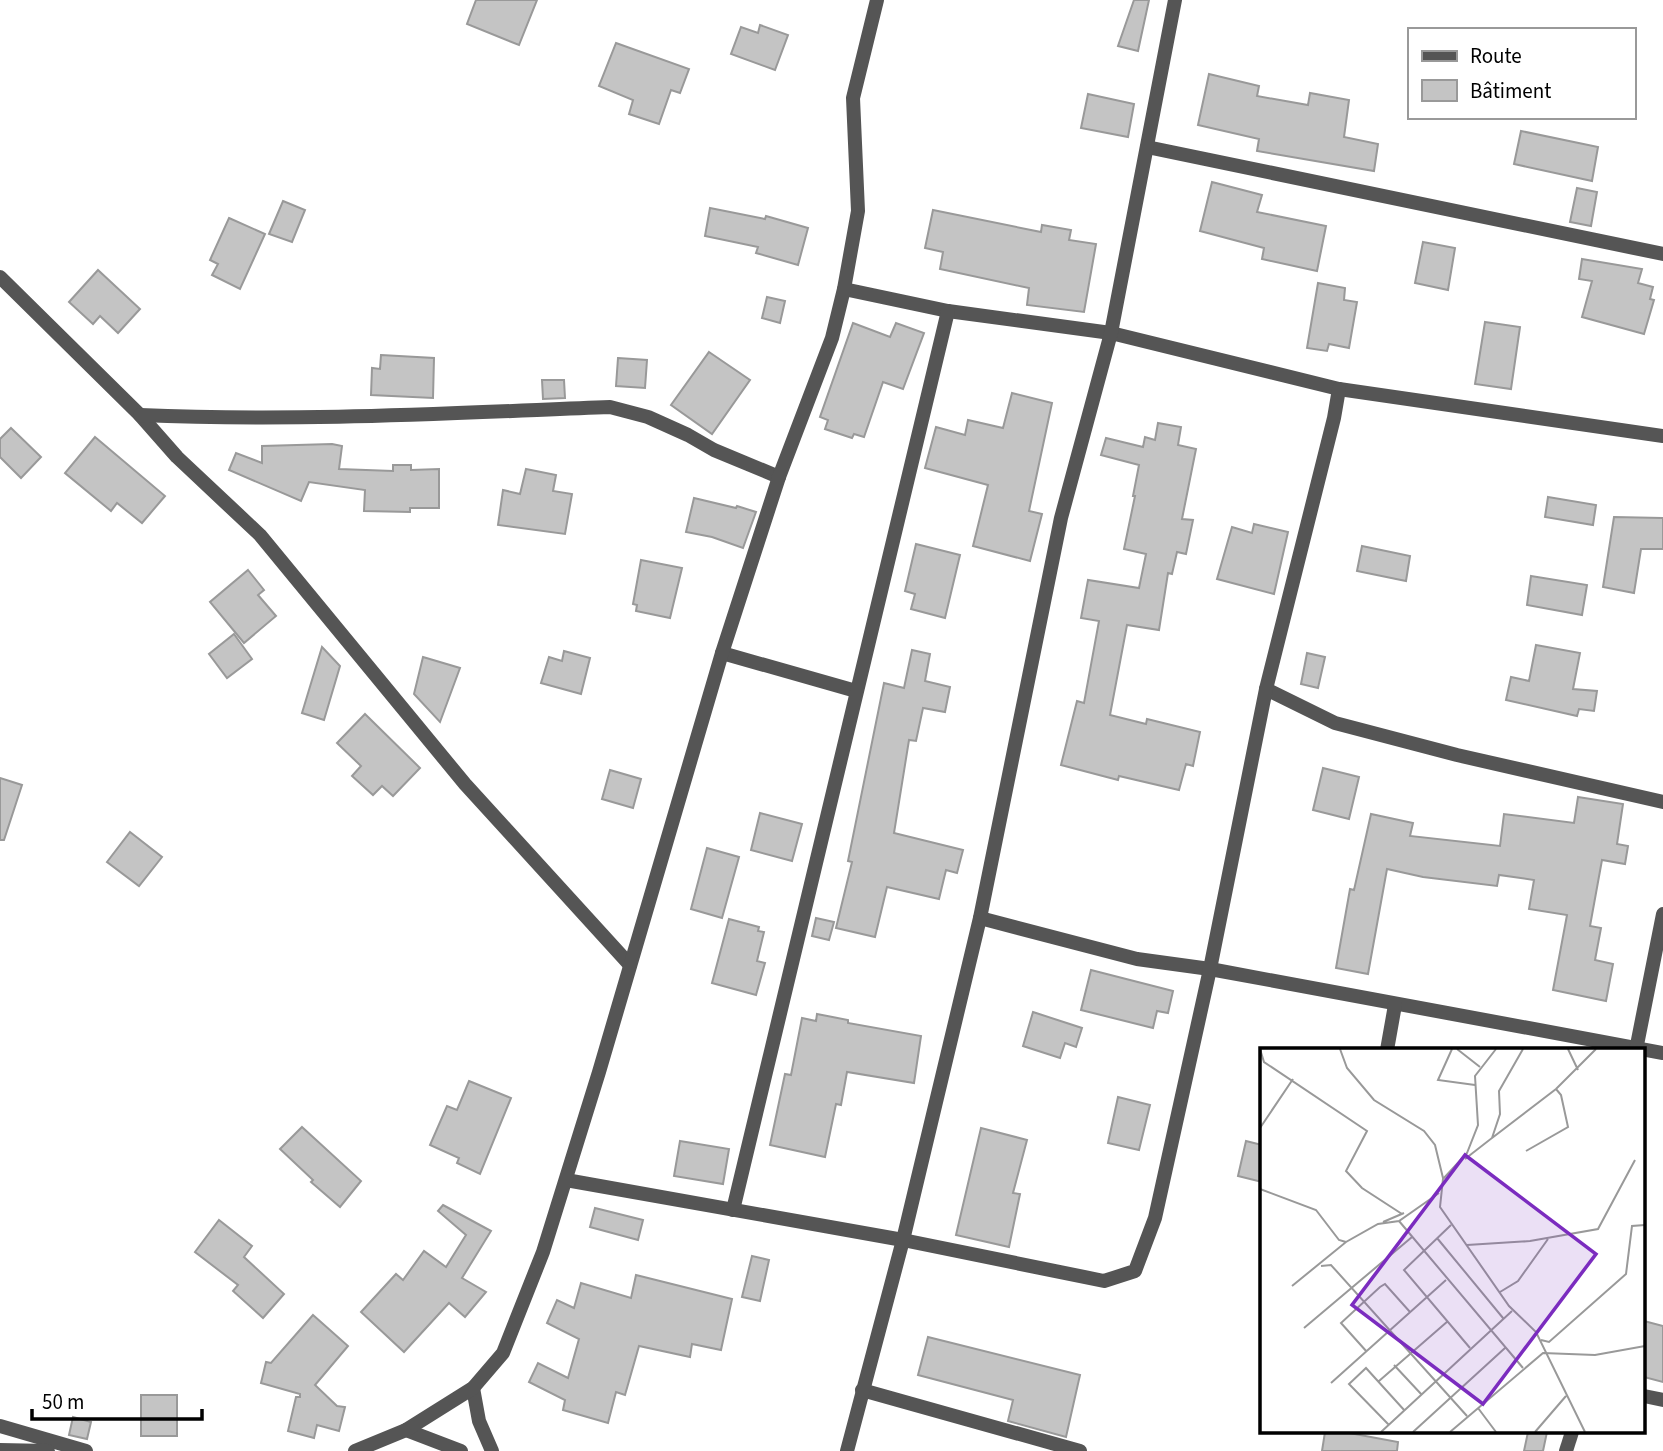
<svg xmlns="http://www.w3.org/2000/svg" width="1663" height="1451" viewBox="0 0 1663 1451" font-family="'Source Sans 3',sans-serif">
<style>
.building{fill:#c4c4c4;stroke:#999;stroke-width:2}
.lines{fill:none;stroke-linecap:round;stroke-linejoin:round}
.minor{stroke:#555;stroke-width:14}
.inset-road{fill:none;stroke:#999;stroke-width:2}
.view{fill:#7b2cbf;fill-opacity:0.15;stroke:#7b2cbf;stroke-width:3.5}
.inset-edge{fill:none;stroke:#000;stroke-width:3.5}
</style>
<rect width="100%" height="100%" fill="#fff"/>
<g class="building">
<path d="M476 0H537L519 45 467 24Z"/>
<path d="M1134 0H1149L1138 51 1118 46Z"/>
<path d="M760 25 788 35 775 70 731 54 741 27 758 33Z"/>
<path d="M616 43 689 69 680 93 671 90 659 124 629 114 633 100 599 86Z"/>
<path d="M1209 74 1259 86 1257 96 1308 105 1310 93 1349 100 1344 137 1378 144 1374 171 1257 151 1259 139 1198 125Z"/>
<path d="M1088 94 1134 104 1128 137 1081 128Z"/>
<path d="M1521 131 1598 147 1592 181 1514 164Z"/>
<path d="M1212 182 1262 195 1257 212 1326 226 1317 271 1262 259 1264 248 1200 231Z"/>
<path d="M1577 188 1597 192 1591 226 1570 222Z"/>
<path d="M283 201 305 210 292 242 269 234Z"/>
<path d="M710 208 765 219 766 216 808 228 798 265 756 253 758 247 705 236Z"/>
<path d="M933 210 1041 232 1042 225 1071 230 1069 240 1096 244 1084 312 1027 305 1029 288 940 269 943 252 925 248Z"/>
<path d="M229 218 265 234 240 289 212 275 218 264 210 260Z"/>
<path d="M1423 242 1455 248 1448 290 1415 283Z"/>
<path d="M1582 259 1642 269 1638 283 1653 287 1650 299 1654 300 1644 334 1582 317 1592 281 1579 279Z"/>
<path d="M98 270 140 309 118 333 100 316 93 324 69 302Z"/>
<path d="M1318 283 1345 288 1344 300 1357 302 1349 348 1329 344 1327 351 1307 348Z"/>
<path d="M767 297 785 301 780 323 762 318Z"/>
<path d="M1485 322 1520 327 1511 389 1475 384Z"/>
<path d="M853 323 890 337 896 323 924 333 903 389 883 382 864 437 854 434 852 438 825 429 828 420 820 417Z"/>
<path d="M709 352 750 380 712 434 671 405Z"/>
<path d="M381 355 434 358 433 398 371 395 372 368 380 369Z"/>
<path d="M618 358 647 360 645 388 616 386Z"/>
<path d="M542 380H564L565 398 543 399Z"/>
<path d="M1012 393 1052 403 1029 511 1042 514 1030 561 973 546 988 485 925 468 936 427 965 435 968 420 1003 428Z"/>
<path d="M1158 423 1181 427 1178 445 1196 449 1182 519 1193 520 1186 554 1177 552 1172 574 1168 573 1159 630 1127 625 1110 715 1146 724 1147 719 1200 732 1193 766 1186 764 1179 790 1119 776 1118 780 1061 765 1077 701 1084 703 1099 621 1081 618 1088 580 1139 588 1146 554 1124 549 1135 496H1133L1139 465 1101 455 1106 438 1143 447 1145 437 1155 440Z"/>
<path d="M11 428 41 457 21 478 0 457V439Z"/>
<path d="M95 437 165 496 142 523 117 503 111 511 65 473Z"/>
<path d="M332 444 342 446 339 469 393 471V465H411V470L439 469V508H410V512L364 511 365 490 309 482 301 501 229 470 236 453 262 463V446Z"/>
<path d="M526 469 556 475 553 491 572 494 565 534 498 525 503 490 520 494Z"/>
<path d="M1548 497 1596 505 1593 525 1545 517Z"/>
<path d="M694 498 736 508 737 506 756 512 743 548 712 537 686 532Z"/>
<path d="M1614 517 1663 518V549H1641L1634 593 1603 587Z"/>
<path d="M1254 524 1288 532 1274 594 1217 579 1232 527 1252 533Z"/>
<path d="M916 544 960 555 945 618 911 609 915 594 905 591Z"/>
<path d="M1362 546 1410 556 1406 581 1357 571Z"/>
<path d="M641 560 682 568 670 618 636 611 637 605 633 604Z"/>
<path d="M248 570 264 590 258 595 276 616 244 643 210 602Z"/>
<path d="M1531 576 1587 585 1582 615 1527 605Z"/>
<path d="M234 634 252 659 227 678 209 654Z"/>
<path d="M1536 645 1580 653 1573 689 1597 691 1594 711 1579 709 1577 716 1506 700 1511 677 1529 681Z"/>
<path d="M322 647 340 666 324 720 302 713Z"/>
<path d="M912 650 930 654 925 681 950 687 945 712 923 708 916 741 909 740 894 833 963 850 957 873 946 870 939 899 887 887 875 937 836 928 852 862 848 861 884 683 904 688Z"/>
<path d="M564 651 590 658 581 694 541 683 549 657 562 661Z"/>
<path d="M1307 653 1325 657 1318 688 1301 684Z"/>
<path d="M423 657 460 668 440 722 414 694Z"/>
<path d="M365 714 420 768 393 796 382 786 373 795 352 776 361 766 337 743Z"/>
<path d="M1323 768 1359 777 1349 819 1313 810Z"/>
<path d="M610 770 641 779 633 808 602 799Z"/>
<path d="M0 778 22 785 4 840H0Z"/>
<path d="M1578 797 1623 804 1617 844 1628 846 1625 864 1602 860 1590 926 1601 928 1595 960 1613 964 1606 1001 1553 990 1567 915 1529 909 1534 880 1499 875 1497 886 1423 877 1387 869 1368 974 1336 968 1350 889 1354 890 1371 814 1413 823 1410 836 1500 846 1504 814 1574 823Z"/>
<path d="M760 813 802 824 792 861 751 850Z"/>
<path d="M130 832 162 857 139 886 107 862Z"/>
<path d="M707 848 739 857 722 918 691 909Z"/>
<path d="M816 918 834 922 829 940 812 936Z"/>
<path d="M729 919 759 927 758 931 764 932 757 961 765 963 756 995 712 983Z"/>
<path d="M1091 970 1173 991 1168 1013 1157 1011 1153 1028 1081 1010Z"/>
<path d="M1033 1012 1082 1028 1076 1047 1065 1043 1060 1058 1023 1046Z"/>
<path d="M817 1014 848 1020V1023L921 1036 914 1083 847 1072 841 1105 836 1104 825 1157 770 1145 785 1074 791 1075 802 1018 816 1021Z"/>
<path d="M469 1081 511 1098 480 1174 457 1163 459 1158 430 1145 447 1106 457 1110Z"/>
<path d="M1118 1097 1150 1105 1139 1150 1108 1143Z"/>
<path d="M302 1127 361 1181 340 1207 311 1182 313 1180 280 1149Z"/>
<path d="M981 1128 1027 1140 1013 1193 1020 1194 1009 1247 956 1235Z"/>
<path d="M680 1141 729 1149 723 1184 674 1176Z"/>
<path d="M1246 1141 1262 1145V1182L1238 1176Z"/>
<path d="M443 1205 491 1231 462 1278 486 1292 465 1317 449 1303 404 1352 361 1312 396 1274 403 1280 424 1251 446 1267 466 1235 438 1211Z"/>
<path d="M595 1208 643 1220 638 1240 590 1227Z"/>
<path d="M219 1220 252 1246 244 1257 284 1294 263 1318 233 1291 238 1285 195 1252Z"/>
<path d="M752 1256 769 1260 760 1301 742 1297Z"/>
<path d="M636 1275 732 1299 721 1350 692 1344 690 1357 639 1346 625 1395 616 1392 608 1423 563 1410 565 1400 529 1382 538 1363 568 1378 579 1339 547 1323 557 1300 574 1308 581 1283 631 1298Z"/>
<path d="M313 1315 348 1346 315 1385 337 1406 345 1407 339 1431 317 1425 314 1438 288 1431 296 1397H300V1394L261 1383 266 1362 271 1363Z"/>
<path d="M1644 1321 1663 1326V1382L1644 1377Z"/>
<path d="M928 1337 1080 1375 1066 1437 1008 1421 1013 1400 918 1375Z"/>
<rect x="141" y="1395" width="36" height="41"/>
<path d="M73 1417 91 1422 87 1439 69 1435Z"/>
<path d="M1325 1432H1344L1398 1442 1397 1451H1322Z"/>
<path d="M1528 1432H1547L1543 1451H1524Z"/>
</g>
<g class="lines">
<g class="minor">
<path d="M1147 147 1663 254"/>
<path d="M0 277 140 415 177 457 260 535 465 784 630 965"/>
<path d="M844 289 948 311 1111 333 1339 389 1663 436"/>
<path d="M140 415C297 422 454 413 610 407L648 417 688 435 714 450 779 477"/>
<path d="M722 653 856 691"/>
<path d="M1266 689 1335 723 1457 755 1663 802"/>
<path d="M980 918 1137 959 1210 969 1663 1053"/>
<path d="M1387 1050 1395 1005"/>
<path d="M1636 1050 1663 914"/>
<path d="M566 1180 903 1240 1104 1281 1135 1271 1155 1218 1210 969 1266 689 1334 418 1339 389"/>
<path d="M733 1210 948 311"/>
<path d="M473 1388 479 1421 492 1451"/>
<path d="M862 1390 1080 1451"/>
<path d="M1644 1396 1663 1400"/>
<path d="M0 1426 86 1451"/>
<path d="M406 1430 461 1451"/>
<path d="M0 1450 48 1451"/>
<path d="M355 1451 406 1430 473 1388 503 1353 543 1252 599 1072 722 653 779 477 832 338 844 289 858 211 853 98 877 0"/>
<path d="M847 1451 903 1240 980 918 1061 518 1111 333 1175 0"/>
<path d="M1566 1451 1572 1432"/>
</g>
</g>
<g transform="translate(1260 1048)">
<rect width="385" height="385" fill="#fff"/>
<path class="inset-road" d="M0 1 4 14 107 83 86 123 102 140 142 166M80 1 87 20 114 52 164 83 175 97 183 130M192 1 178 32 215 37M197 1 220 19M236 1 215 28 218 77 207 105 183 131 180 159 249 258 276 284 325 384M308 1 318 22M0 80 33 31M232 90 296 41 336 1M266 103 308 79 301 47 296 41M205 111 232 90 240 66 239 43 263 1M0 141 56 162 79 192 86 194M139 173 263 320M123 174 144 165M191 177 144 222 210 300M177 190 243 270M207 197 270 193 338 181 375 112M61 218 71 217 207 368M32 238 86 194 118 176 139 173 179 145M240 244 258 233 288 191M44 280 152 189M281 292 289 294 366 226 372 178 385 177M107 304 81 275 120 239 125 236 150 264M134 317 162 347M119 333 188 273M71 335 186 232M218 360 236 384M129 377 89 336 106 320 145 363M121 384 252 263M153 384 245 300M190 384 283 305 335 307 385 298M275 384 306 348"/>
<path class="view" d="M205 107 336 206 223 356 92 257Z"/>
<rect width="385" height="385" class="inset-edge"/>
</g>
<rect x="1408" y="28" width="228" height="91" fill="#ffffff" stroke="#999999" stroke-width="2"/>
<rect x="1422" y="51" width="35" height="10" fill="#555555" stroke="#999999" stroke-width="2"/>
<text x="1470" y="63" font-size="21" fill="#000000">Route</text>
<rect x="1422" y="80" width="35" height="21" fill="#c4c4c4" stroke="#999999" stroke-width="2"/>
<text x="1470" y="98" font-size="21" fill="#000000">Bâtiment</text>
<path d="M32 1409v10h170v-10" fill="none" stroke="#000000" stroke-width="3.5"/>
<text x="42" y="1409" font-size="21" fill="#000000" stroke="#ffffff" stroke-width="5" paint-order="stroke">50 m</text>
</svg>
